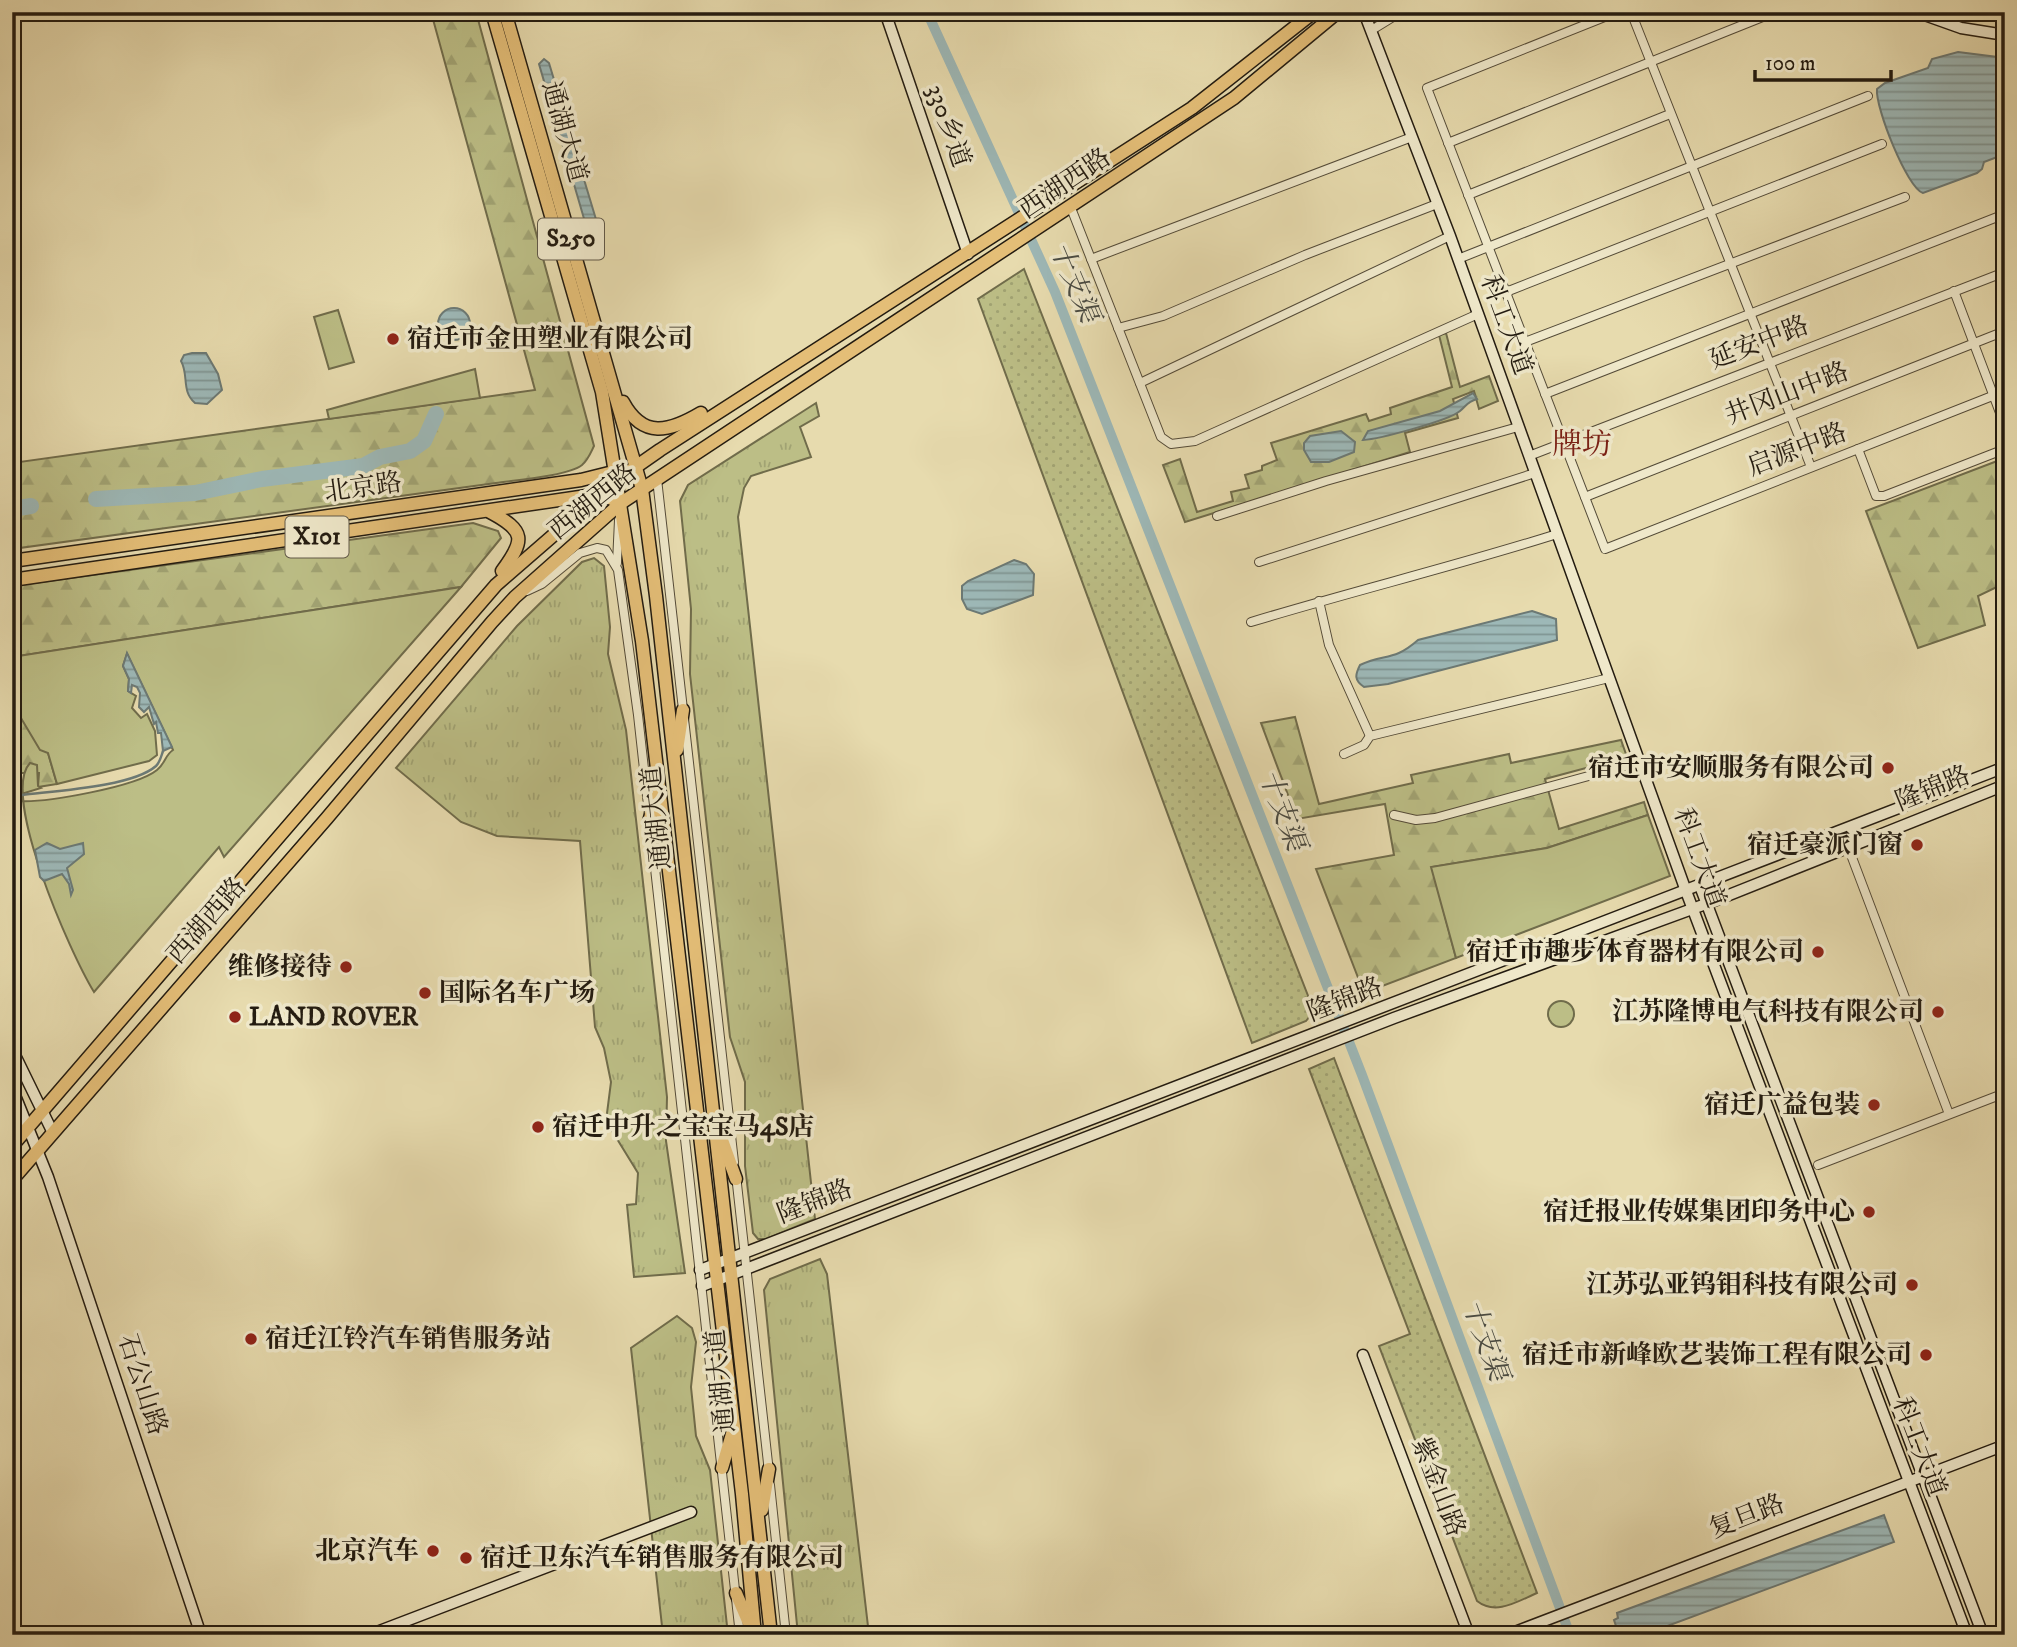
<svg xmlns="http://www.w3.org/2000/svg" width="2017" height="1647" viewBox="0 0 2017 1647" font-family="'IM FELL DW Pica','Noto Serif SC',serif">
<style>
.grass{fill:url(#grass-dots);stroke:#706c4b;stroke-width:2}
.forest{fill:url(#forest-firs);stroke:#706c4b;stroke-width:2}
.park{fill:url(#park-tufts);stroke:#706c4b;stroke-width:2}
.garden{fill:#bcbe86;stroke:#706c4b;stroke-width:2}
.water{fill:url(#water-rules);stroke:#6c7974;stroke-width:2}
.lines{fill:none;stroke-linecap:round;stroke-linejoin:round}
.stream{stroke:#6c7974;stroke-width:2.5}
.canal{stroke:#9db8b7;stroke-width:10}
.river{stroke:#9db8b7;stroke-width:16}
.street-casing{stroke:#544b38;stroke-width:10}
.secondary-casing{stroke:#231b10;stroke-width:13}
.primary-casing{stroke:#231b10;stroke-width:15}
.street{stroke:#efe8ca;stroke-width:8}
.secondary{stroke:#efe8ca;stroke-width:10}
.primary{stroke:#e4be77;stroke-width:12}
.poi-dot{fill:#8f2418;stroke:#efe8ca;stroke-width:2.5}
.labels{text-anchor:middle;dominant-baseline:central;stroke-width:7;stroke-linejoin:round;paint-order:stroke}
.shield{fill:#efe8ca;stroke:#605848;stroke-width:2}
.shield-label{font-size:24px;font-weight:bold;fill:#231b10}
.street-label{font-size:26px;fill:#231b10;stroke:#efe8ca}
.poi-label{font-size:26px;font-weight:bold;fill:#231b10;stroke:#efe8ca;text-anchor:end}
.water-label{font-size:28px;font-style:italic;fill:#484a42;stroke:#efe8ca}
.quarter-label{font-size:30px;fill:#7a1f14;stroke:#efe8ca}
</style>
<defs>
<pattern id="grass-dots" width="8" height="8" patternUnits="userSpaceOnUse" patternTransform="scale(1.75)"><rect width="8" height="8" fill="#bcbe86"/><path d="M2 2h.1M6 6h.1" fill="none" stroke="#a1a373" stroke-width="1.8" stroke-linecap="round"/></pattern>
<pattern id="forest-firs" width="22" height="20" patternUnits="userSpaceOnUse" patternTransform="scale(1.75)"><rect width="22" height="20" fill="#bcbe86"/><path d="M5 1l3.5 6h-7zM16 11l3.5 6h-7z" fill="#a1a373"/></pattern>
<pattern id="park-tufts" width="24" height="20" patternUnits="userSpaceOnUse" patternTransform="scale(1.75)"><rect width="24" height="20" fill="#bcbe86"/><path d="M3 7l-1-3M5 7V3M7 7l1-3M15 17l-1-3M17 17v-4M19 17l1-3" fill="none" stroke="#a1a373"/></pattern>
<pattern id="water-rules" width="6" height="5" patternUnits="userSpaceOnUse" patternTransform="scale(1.75)"><rect width="6" height="5" fill="#9db8b7"/><path d="M0 2.5h6" fill="none" stroke="#809593"/></pattern>
</defs>
<rect width="100%" height="100%" fill="#e7dbae"/>
<filter id="stains"><feTurbulence type="fractalNoise" baseFrequency=".00286" numOctaves="4"/><feColorMatrix values="0 0 0 0 .2 0 0 0 0 .09 0 0 0 0 .02 0 0 0 .5 -.17"/></filter>
<radialGradient id="worn" r=".72"><stop offset=".6" stop-color="#630" stop-opacity="0"/><stop offset="1" stop-color="#630" stop-opacity=".3"/></radialGradient>
<g class="grass">
<path d="M1024 269 1314 1011 1306 1021 1252 1043 978 299Z"/>
<path d="M1334 1058 1537 1593C1518 1601 1496 1616 1477 1601L1379 1346 1410 1334 1309 1069Z"/>
</g>
<g class="forest">
<path d="M431 12H476L594 446C591 452 588 460 582 465 568 476 516 480 496 483L12 549V463L535 390Z"/>
<path d="M1446 333 1460 387 1489 376 1498 401 1479 409 1474 391 1453 399 1458 418 1405 433 1410 452 1185 522 1163 465 1180 459 1197 512 1233 501 1231 492 1249 488 1245 475 1262 470V466L1277 460 1271 443 1366 414 1369 421 1391 414 1390 408 1452 387 1439 335Z"/>
<path d="M2005 458V583L1978 596 1985 625 1918 648 1866 511Z"/>
<path d="M473 523 498 531 501 538 461 587 12 657V586Z"/>
<path d="M12 703 48 753 57 784 38 787 39 773H17L12 784V762L17 760 13 739 21 737 19 725 12 721Z"/>
<path d="M1295 717 1319 804 1413 783 1411 775 1509 754 1511 763 1621 740 1627 757 1545 779 1559 829 1644 802 1648 815 1547 848 1432 867 1456 958 1364 993 1316 869 1394 855 1385 804 1297 819 1261 723Z"/>
</g>
<g class="park">
<path d="M816 403 819 416 800 427 811 457 751 476 744 488 738 517 815 1219 766 1239H758L753 1233 745 1166V1082L730 1037 690 674 691 609 680 501 688 485Z"/>
<path d="M594 558 604 566 610 627 608 654 626 730 667 1097 666 1141 685 1273 634 1277 627 1205 636 1204 638 1173 606 1121 611 1082 604 1048 595 1027 580 841 497 836 461 822 396 768 517 626 582 562Z"/>
<path d="M820 1259 827 1274 869 1635H798L764 1290 770 1279Z"/>
<path d="M677 1316 692 1328 696 1342 691 1387 696 1436 710 1470 728 1635H663L631 1348Z"/>
</g>
<g class="garden">
<path d="M338 310 354 362 329 369 314 317Z"/>
<path d="M475 369 480 398 329 419 327 410Z"/>
<path d="M461 587 224 857 219 847 94 992C70 953 0 794 30 763L37 765 38 786 41 788 18 795V801C45 803 136 787 157 770 165 764 165 755 173 750L127 654 123 666 129 679 128 691 136 696 132 708 141 718 147 714 155 731 157 755 149 761 57 784 48 753 40 750 12 703V657Z"/>
<path d="M1648 815 1670 876 1456 958 1431 867 1547 848Z"/>
<circle cx="1561" cy="1014" r="13"/>
</g>
<g class="water">
<path d="M1958 52 2005 58V154L1984 162 1982 169 1977 173 1923 193C1907 188 1875 107 1877 89L1885 83 1928 68 1932 59Z"/>
<path d="M544 59 549 63 601 236 604 246 600 258 594 253 539 64Z"/>
<circle cx="454" cy="324" r="16"/>
<path d="M192 353H206L218 374 222 390 207 404 195 403C181 391 189 375 181 361L184 355Z"/>
<path d="M1473 393 1477 399C1467 402 1467 405 1460 411 1448 421 1379 439 1363 440L1368 431 1440 411Z"/>
<path d="M1341 431 1355 442 1354 452 1329 462H1311L1304 450V443L1310 436Z"/>
<path d="M1014 560 1026 564 1034 574 1033 595 982 614 967 609 962 599V586L968 581Z"/>
<path d="M1532 611 1556 619 1557 640 1388 684 1364 687C1354 680 1355 675 1360 665 1385 653 1393 662 1418 640Z"/>
<path d="M127 653 172 747 163 751 161 733H158L156 722 154 724 149 707 144 712 139 707 140 693 137 687 132 685 131 693 128 691 129 679 123 666Z"/>
<path d="M47 843 60 849 83 843 84 854 67 868 73 890 71 895 69 884 62 874 44 881 40 877 35 850Z"/>
<path d="M1884 1515 1894 1542 1643 1635H1619L1614 1620 1618 1618 1617 1613Z"/>
</g>
<g class="lines">
<path class="stream" d="M22 795C54 791 132 787 156 766 160 762 161 757 163 751"/>
<path class="canal" d="M927 12 1055 292 1362 1075 1570 1635"/>
<g class="river">
<path d="M96 499 195 493 262 479 363 466 380 457 410 451 424 441 436 414"/>
<path d="M12 509 31 506"/>
</g>
<g class="street-casing">
<g id="street">
<path d="M1617 12 1427 88 1605 549 2005 391"/>
<path d="M1631 12 1811 467"/>
<path d="M1375 28 1401 12"/>
<path d="M1448 143 1775 12"/>
<path d="M1468 195 1670 114"/>
<path d="M1071 208 1161 437 1171 444 1195 441 1478 314"/>
<path d="M1091 259 1412 137"/>
<path d="M1458 259 1868 96"/>
<path d="M1954 291 2005 426"/>
<path d="M1506 292 1882 144"/>
<path d="M1118 328 1163 316 1305 255 1437 204"/>
<path d="M1525 342 1905 197"/>
<path d="M1140 383 1450 236"/>
<path d="M1545 394 2005 214"/>
<path d="M1858 449 1876 496H1884L2005 449"/>
<path d="M1529 456 2005 272"/>
<path d="M657 479 734 1162"/>
<path d="M1585 497 2005 331"/>
<path d="M1217 516 1326 481 1518 427"/>
<path d="M1259 562 1535 473"/>
<path d="M617 563 619 520"/>
<path d="M527 591 542 584 580 553 597 548 606 550 618 570 638 715 740 1635"/>
<path d="M1319 601 1329 645 1370 736"/>
<path d="M1251 622C1353 591 1456 566 1557 534"/>
<path d="M1344 754 1364 745 1370 736 1609 678"/>
<path d="M1394 815 1416 820 1435 818 1640 762"/>
<path d="M1842 831 1949 1114"/>
<path d="M1818 1165 2005 1093"/>
<path d="M736 1175 769 1472"/>
<path d="M770 1485 786 1635"/>
</g>
</g>
<g class="secondary-casing">
<g id="secondary">
<path d="M885 12 968 254"/>
<path d="M1916 12 1961 28 2005 35"/>
<path d="M1365 15 1450 236 1686 891 1967 1635"/>
<path d="M1700 886 1983 1635"/>
<path d="M12 1049 53 1133"/>
<path d="M12 1088 48 1177 201 1635"/>
<path d="M700 1270 2005 767"/>
<path d="M702 1286 1394 1018 1714 901 2005 785"/>
<path d="M1363 1355 1469 1635"/>
<path d="M369 1635 691 1512"/>
<path d="M1507 1635 2005 1445"/>
</g>
</g>
<g class="primary-casing">
<g id="primary">
<path d="M492 12 602 392 642 641 742 1494 755 1635"/>
<path d="M505 12 642 489 656 596 771 1635"/>
<path d="M623 402C643 439 669 432 701 413"/>
<path d="M490 512C526 531 525 540 502 571"/>
<path d="M12 561 581 480 621 470"/>
<path d="M12 580 600 494 621 503"/>
<path d="M677 750 683 710"/>
<path d="M649 822 656 796"/>
<path d="M722 1140 736 1179"/>
<path d="M12 1146 496 585 617 480 660 450 1192 108 1314 12"/>
<path d="M12 1180 327 818 492 622 515 597 621 503 1234 98 1338 12"/>
<path d="M722 1468 732 1434"/>
<path d="M762 1510 769 1469"/>
<path d="M736 1593 751 1628"/>
</g>
</g>
<use href="#street" class="street"/>
<use href="#secondary" class="secondary"/>
<use href="#primary" class="primary"/>
</g>
<g class="poi-dot">
<circle cx="393" cy="339" r="7"/>
<circle cx="1888" cy="768" r="7"/>
<circle cx="1917" cy="845" r="7"/>
<circle cx="1818" cy="952" r="7"/>
<circle cx="346" cy="967" r="7"/>
<circle cx="425" cy="993" r="7"/>
<circle cx="1938" cy="1012" r="7"/>
<circle cx="235" cy="1017" r="7"/>
<circle cx="1874" cy="1105" r="7"/>
<circle cx="538" cy="1127" r="7"/>
<circle cx="1869" cy="1212" r="7"/>
<circle cx="1912" cy="1285" r="7"/>
<circle cx="251" cy="1339" r="7"/>
<circle cx="1926" cy="1355" r="7"/>
<circle cx="433" cy="1551" r="7"/>
<circle cx="466" cy="1558" r="7"/>
</g>
<g class="labels">
<g class="shield">
<rect x="538" y="218.5" width="66" height="41" rx="5"/>
<rect x="285.5" y="516.5" width="63" height="41" rx="5"/>
</g>
<g class="shield-label">
<text x="571" y="239">S250</text>
<text x="317" y="537">X101</text>
</g>
<g class="street-label">
<text transform="translate(948 126) rotate(71)">330乡道</text>
<text transform="translate(564 132) rotate(74)">通湖大道</text>
<text transform="translate(1065 184) rotate(-34)">西湖西路</text>
<text transform="translate(1506 325) rotate(70)">科工大道</text>
<text transform="translate(1759 343) rotate(-21)">延安中路</text>
<text transform="translate(1787 394) rotate(-21)">井冈山中路</text>
<text transform="translate(1797 450) rotate(-21)">启源中路</text>
<text transform="translate(363 488) rotate(-8)">北京路</text>
<text transform="translate(593 502) rotate(-39)">西湖西路</text>
<text transform="translate(1933 789) rotate(-22)">隆锦路</text>
<text transform="translate(657 818) rotate(-96)">通湖大道</text>
<text transform="translate(1699 858) rotate(70)">科工大道</text>
<text transform="translate(207 921) rotate(-49)">西湖西路</text>
<text transform="translate(1345 1000) rotate(-21)">隆锦路</text>
<text transform="translate(815 1202) rotate(-21)">隆锦路</text>
<text transform="translate(721 1381) rotate(-96)">通湖大道</text>
<text transform="translate(142 1385) rotate(72)">石公山路</text>
<text transform="translate(1919 1447) rotate(69)">科工大道</text>
<text transform="translate(1438 1487) rotate(69)">紫金山路</text>
<text transform="translate(1747 1517) rotate(-21)">复旦路</text>
</g>
<g class="poi-label">
<text x="407" y="339" text-anchor="start">宿迁市金田塑业有限公司</text>
<text x="1874" y="768">宿迁市安顺服务有限公司</text>
<text x="1903" y="845">宿迁豪派门窗</text>
<text x="1804" y="952">宿迁市趣步体育器材有限公司</text>
<text x="332" y="967">维修接待</text>
<text x="439" y="993" text-anchor="start">国际名车广场</text>
<text x="1924" y="1012">江苏隆博电气科技有限公司</text>
<text x="249" y="1017" text-anchor="start">LAND ROVER</text>
<text x="1860" y="1105">宿迁广益包装</text>
<text x="552" y="1127" text-anchor="start">宿迁中升之宝宝马4S店</text>
<text x="1855" y="1212">宿迁报业传媒集团印务中心</text>
<text x="1898" y="1285">江苏弘亚钨钼科技有限公司</text>
<text x="265" y="1339" text-anchor="start">宿迁江铃汽车销售服务站</text>
<text x="1912" y="1355">宿迁市新峰欧艺装饰工程有限公司</text>
<text x="419" y="1551">北京汽车</text>
<text x="480" y="1558" text-anchor="start">宿迁卫东汽车销售服务有限公司</text>
</g>
<g class="water-label">
<text transform="translate(1074 282) rotate(67)">十支渠</text>
<text transform="translate(1282 810) rotate(69)">十支渠</text>
<text transform="translate(1485 1340) rotate(70)">十支渠</text>
</g>
<g class="quarter-label">
<text x="1582" y="445">牌坊</text>
</g>
</g>
<rect width="2017" height="1647" fill="none" stroke="#e7dbae" stroke-width="42"/>
<rect x="14" y="14" width="1989" height="1619" fill="none" stroke="#231b10" stroke-width="3.5"/>
<rect x="21" y="21" width="1975" height="1605" fill="none" stroke="#231b10" stroke-width="2"/>
<path d="M1755 70v10h136v-10" fill="none" stroke="#231b10" stroke-width="3.5"/>
<text x="1765" y="70" font-size="21" fill="#231b10" stroke="#efe8ca" stroke-width="5" paint-order="stroke">100 m</text>
<rect width="100%" height="100%" filter="url(#stains)"/>
<rect width="100%" height="100%" fill="url(#worn)"/>
</svg>
